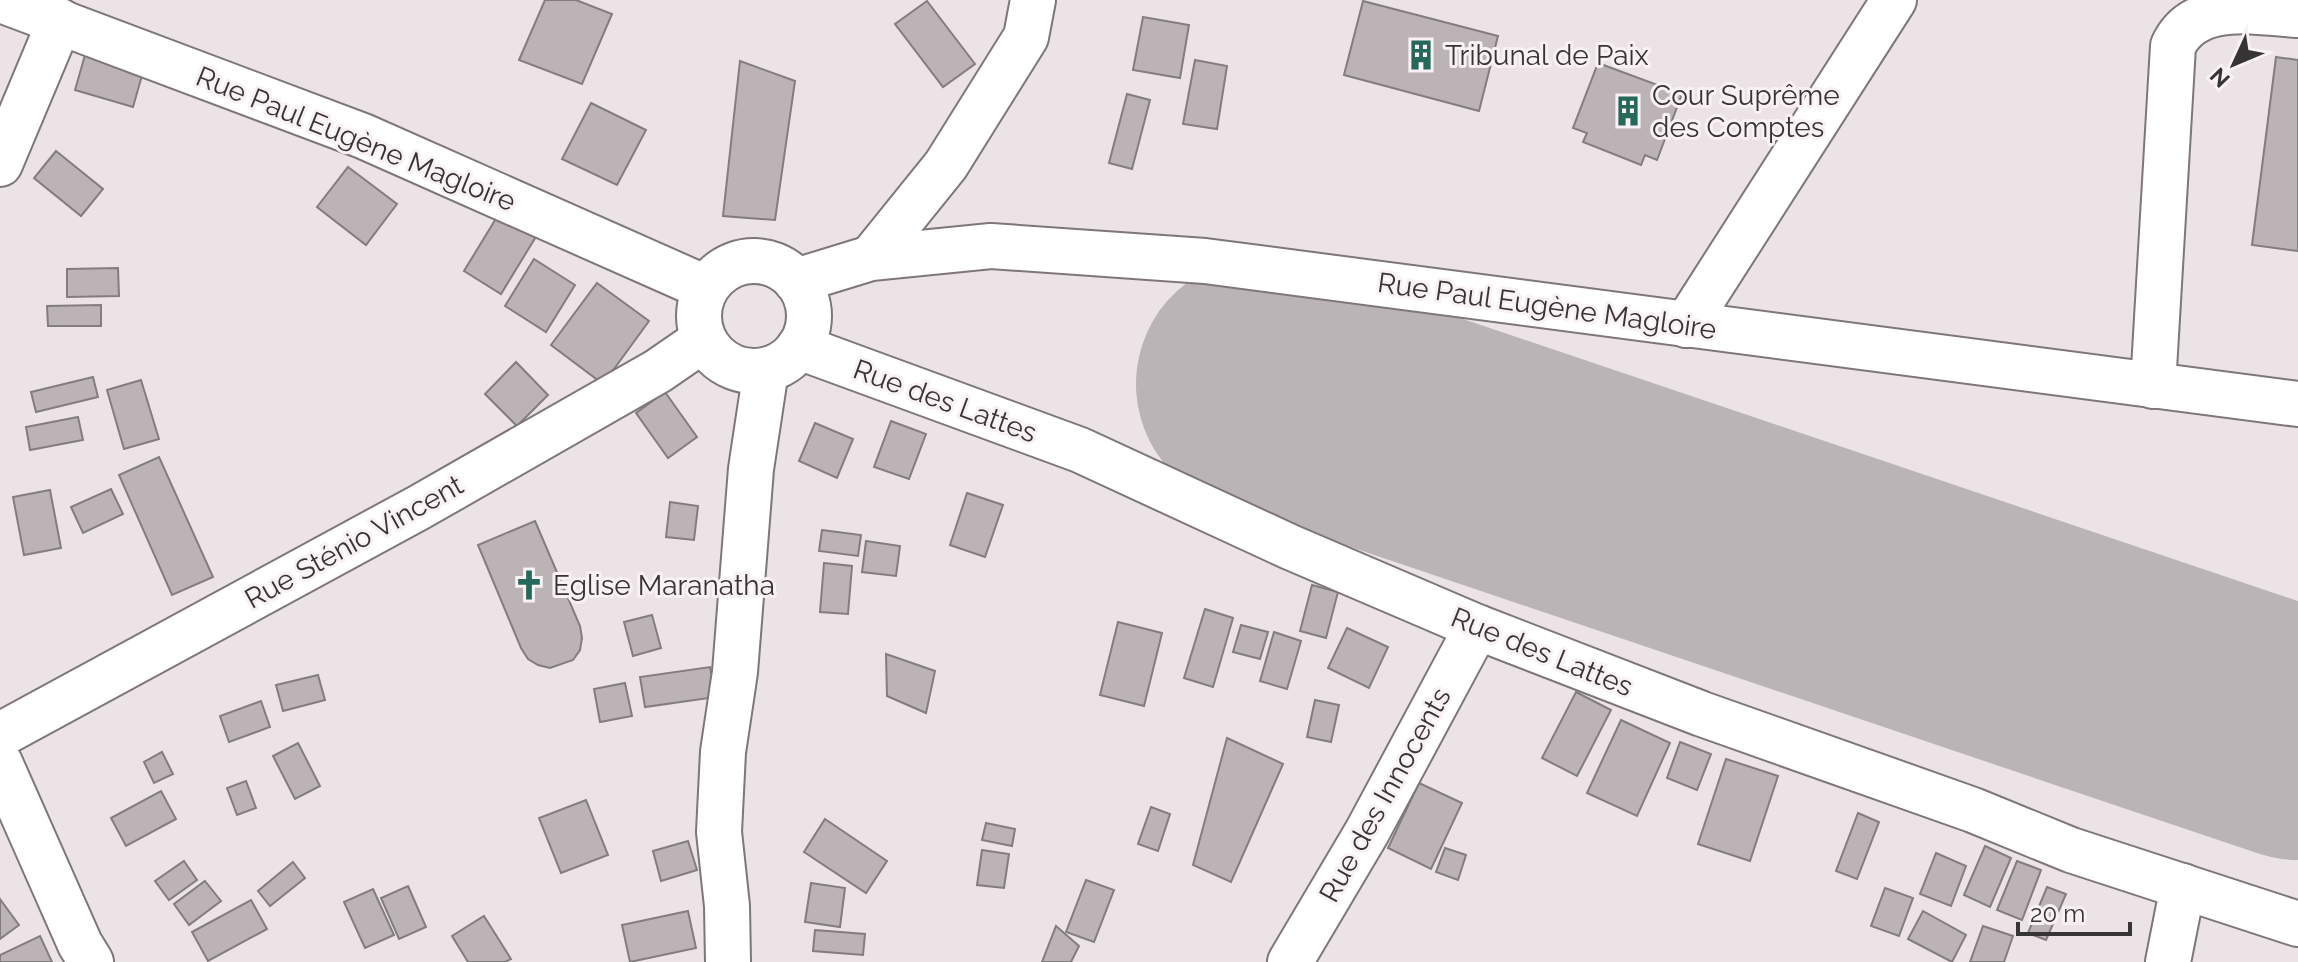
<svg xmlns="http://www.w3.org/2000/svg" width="2298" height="962" viewBox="0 0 2298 962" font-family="Raleway,sans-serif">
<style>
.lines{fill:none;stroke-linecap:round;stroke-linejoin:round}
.runway{stroke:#bab4b6;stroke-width:252}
.building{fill:#bbb3b5;stroke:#847d7f;stroke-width:2}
.minor-casing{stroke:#7e7679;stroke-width:48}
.major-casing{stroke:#7e7679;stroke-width:48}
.minor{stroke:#fff;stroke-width:44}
.major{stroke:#fff;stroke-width:44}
.labels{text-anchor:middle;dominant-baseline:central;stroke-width:6;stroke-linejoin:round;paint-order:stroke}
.poi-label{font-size:28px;fill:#373435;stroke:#f9f1f3;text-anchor:start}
.street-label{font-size:28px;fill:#373435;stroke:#f9f1f3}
</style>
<rect width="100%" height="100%" fill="#ebe3e6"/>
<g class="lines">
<path class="runway" d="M1262 384 2298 734"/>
</g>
<g class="building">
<path d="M545 0H576L612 14 582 84 519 60Z"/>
<path d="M927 1 975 64 943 87 895 24Z"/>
<path d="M1363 1 1498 36 1479 111 1344 75Z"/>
<path d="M1143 17 1189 25 1180 78 1133 70Z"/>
<path d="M87 48 145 65 133 107 75 90Z"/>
<path d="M2276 57 2298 60V251L2252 245Z"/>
<path d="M1195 60 1227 66 1217 129 1183 124Z"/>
<path d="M740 61 795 81 775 220 723 216Z"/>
<path d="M1598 63 1682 94 1657 160 1645 155 1641 165 1583 142 1587 133 1573 128Z"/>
<path d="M1127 94 1150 100 1132 169 1109 163Z"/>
<path d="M591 103 646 130 617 185 562 159Z"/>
<path d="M56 151 103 189 81 216 34 178Z"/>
<path d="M348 167 397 204 366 245 317 207Z"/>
<path d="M500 212 537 235 501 294 464 271Z"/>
<path d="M534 259 575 285 546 332 505 306Z"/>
<path d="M118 268 119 296 67 297V269Z"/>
<path d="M597 283 649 321 603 384 551 345Z"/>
<path d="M101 305V326H48L47 306Z"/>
<path d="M516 362 548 395 517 426 485 394Z"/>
<path d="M93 377 98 397 36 412 31 392Z"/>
<path d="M141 380 159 439 124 449 107 390Z"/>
<path d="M665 392 697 437 668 458 636 413Z"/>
<path d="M78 417 83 440 30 450 26 427Z"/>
<path d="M891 421 926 434 909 479 874 467Z"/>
<path d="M815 423 853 439 837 478 799 461Z"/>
<path d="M159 457 213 577 172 595 119 475Z"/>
<path d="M111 489 123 514 83 533 71 507Z"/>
<path d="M50 490 61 548 24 555 13 497Z"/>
<path d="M967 493 1003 505 985 557 950 545Z"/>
<path d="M670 502 698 506 694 540 666 537Z"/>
<path d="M535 521 580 626 582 638 580 650 573 660 550 668 538 665 528 659 521 648 478 545Z"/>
<path d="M822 530 861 535 858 556 819 551Z"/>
<path d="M866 541 900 546 896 576 862 572Z"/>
<path d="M824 563 852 566 848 614 820 612Z"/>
<path d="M1312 585 1338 592 1326 638 1300 631Z"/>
<path d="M1205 609 1233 618 1213 687 1184 678Z"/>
<path d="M652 615 661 648 633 656 624 622Z"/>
<path d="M1118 622 1162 633 1144 706 1100 695Z"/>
<path d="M1241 625 1268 632 1260 659 1233 652Z"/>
<path d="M1347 628 1388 647 1369 688 1328 668Z"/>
<path d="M1274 632 1301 641 1287 689 1260 681Z"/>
<path d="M886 654 935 671 926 713 887 696Z"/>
<path d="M710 667 716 697 645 707 640 677Z"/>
<path d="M318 675 325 700 283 711 276 685Z"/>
<path d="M625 683 632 716 600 722 594 689Z"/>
<path d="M1576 692 1611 710 1577 776 1542 758Z"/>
<path d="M1315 700 1339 705 1331 742 1307 737Z"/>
<path d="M261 701 270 727 229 742 220 716Z"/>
<path d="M1621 720 1670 743 1637 816 1587 793Z"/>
<path d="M1227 738 1283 764 1231 882 1193 865Z"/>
<path d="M1680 742 1711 754 1697 790 1667 778Z"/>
<path d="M298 743 320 786 295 799 273 756Z"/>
<path d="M162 752 173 774 154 783 144 762Z"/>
<path d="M1726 759 1778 776 1750 861 1698 844Z"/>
<path d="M246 781 256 808 237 815 227 788Z"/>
<path d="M1419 783 1462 803 1431 869 1388 848Z"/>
<path d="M161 791 176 819 126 846 111 818Z"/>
<path d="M586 800 608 855 561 873 539 818Z"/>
<path d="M1151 807 1170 814 1158 851 1138 844Z"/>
<path d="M1858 813 1879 822 1857 879 1836 871Z"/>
<path d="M825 819 887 861 866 893 804 852Z"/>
<path d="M986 823 1015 829 1012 846 982 840Z"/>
<path d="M688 841 697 870 661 881 653 851Z"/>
<path d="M1985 846 2011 858 1990 907 1964 895Z"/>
<path d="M1445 848 1466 855 1458 880 1436 872Z"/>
<path d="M982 850 1009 854 1004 888 977 885Z"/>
<path d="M1936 853 1966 866 1951 906 1920 894Z"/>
<path d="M184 861 197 880 169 900 155 881Z"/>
<path d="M2017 861 2041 870 2022 920 1997 910Z"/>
<path d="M293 862 305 878 270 906 258 891Z"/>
<path d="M1086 880 1114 890 1094 942 1066 932Z"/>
<path d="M205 881 221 901 189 925 174 904Z"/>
<path d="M811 883 845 888 840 927 805 922Z"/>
<path d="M408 886 426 927 399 939 381 898Z"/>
<path d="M2047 887 2066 894 2046 940 2028 933Z"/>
<path d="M1885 888 1913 898 1899 936 1871 926Z"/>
<path d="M373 889 394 935 365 948 344 902Z"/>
<path d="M0 899 19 925 0 939Z"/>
<path d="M251 900 267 929 208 961 192 932Z"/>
<path d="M688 911 696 948 630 962 622 925Z"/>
<path d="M1923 911 1966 935 1952 962 1908 939Z"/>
<path d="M484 916 511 959 505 962H468L452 936Z"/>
<path d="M1056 926 1079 946 1071 962H1042Z"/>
<path d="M1983 926 2013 936 2004 962H1970Z"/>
<path d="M815 930 865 934 863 955 813 951Z"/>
<path d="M40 936 52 962H0V955Z"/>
</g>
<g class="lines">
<g class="minor-casing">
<g id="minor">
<path d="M0 164 60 21"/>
<path d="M871 258 946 165 1026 37 1033 0"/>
<path d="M1686 325 1894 0"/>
<path d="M799 347 1080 450 1290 547 1477 627 1702 714 1973 810 2071 850 2298 924"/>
<path d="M2153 386 2173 46C2194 0 2253 12 2298 15"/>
<path d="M0 735 418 508 658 371 703 340"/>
<path d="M0 763 80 944 91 962"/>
<path d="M728 962 727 906 719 832 723 752 735 672 751 469 766 370"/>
<path d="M1290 962 1367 832 1477 627"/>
<path d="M2168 962 2183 886"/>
</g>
</g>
<g class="major-casing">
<g id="major">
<path d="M1 0 363 136 706 288"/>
<circle cx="754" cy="316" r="55"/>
<path d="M796 281 871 258 991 246 1205 261 2298 404"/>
</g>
</g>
<use href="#minor" class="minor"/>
<use href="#major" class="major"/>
</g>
<defs>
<g id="building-bare" transform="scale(2.4)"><path d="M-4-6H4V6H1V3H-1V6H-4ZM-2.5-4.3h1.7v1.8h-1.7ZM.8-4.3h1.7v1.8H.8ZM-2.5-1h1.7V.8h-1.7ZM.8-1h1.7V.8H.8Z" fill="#25695b" stroke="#f9f1f3" stroke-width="2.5" paint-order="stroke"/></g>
<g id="church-bare" transform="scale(2.4)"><path d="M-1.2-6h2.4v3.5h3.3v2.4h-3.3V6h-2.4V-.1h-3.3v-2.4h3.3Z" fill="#25695b" stroke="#f9f1f3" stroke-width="2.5" paint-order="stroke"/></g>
</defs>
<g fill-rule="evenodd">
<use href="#building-bare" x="1421" y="55"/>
<use href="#building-bare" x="1628" y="111"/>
<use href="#church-bare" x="529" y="585"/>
</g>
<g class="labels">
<g class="poi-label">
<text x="1445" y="55">Tribunal de Paix</text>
<text x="1652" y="95">Cour Suprême<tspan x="1652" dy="32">des Comptes</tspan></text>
<text x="553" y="585">Eglise Maranatha</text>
</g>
<g class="street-label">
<text transform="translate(356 139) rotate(22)">Rue Paul Eugène Magloire</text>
<text transform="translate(1547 306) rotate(8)">Rue Paul Eugène Magloire</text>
<text transform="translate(945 401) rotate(20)">Rue des Lattes</text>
<text transform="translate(354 542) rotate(-29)">Rue Sténio Vincent</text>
<text transform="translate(1542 652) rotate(22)">Rue des Lattes</text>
<text transform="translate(1385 795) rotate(-61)">Rue des Innocents</text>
</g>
</g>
<g transform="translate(2234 64) rotate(226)" stroke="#f9f1f3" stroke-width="6" paint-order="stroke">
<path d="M0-6L14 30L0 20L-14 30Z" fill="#373435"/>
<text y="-12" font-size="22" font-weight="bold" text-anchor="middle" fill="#373435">N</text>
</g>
<path d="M2018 922v12h112v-12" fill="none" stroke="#373435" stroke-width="4"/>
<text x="2030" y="922" font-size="24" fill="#373435" stroke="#f9f1f3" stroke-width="6" paint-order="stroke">20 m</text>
</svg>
